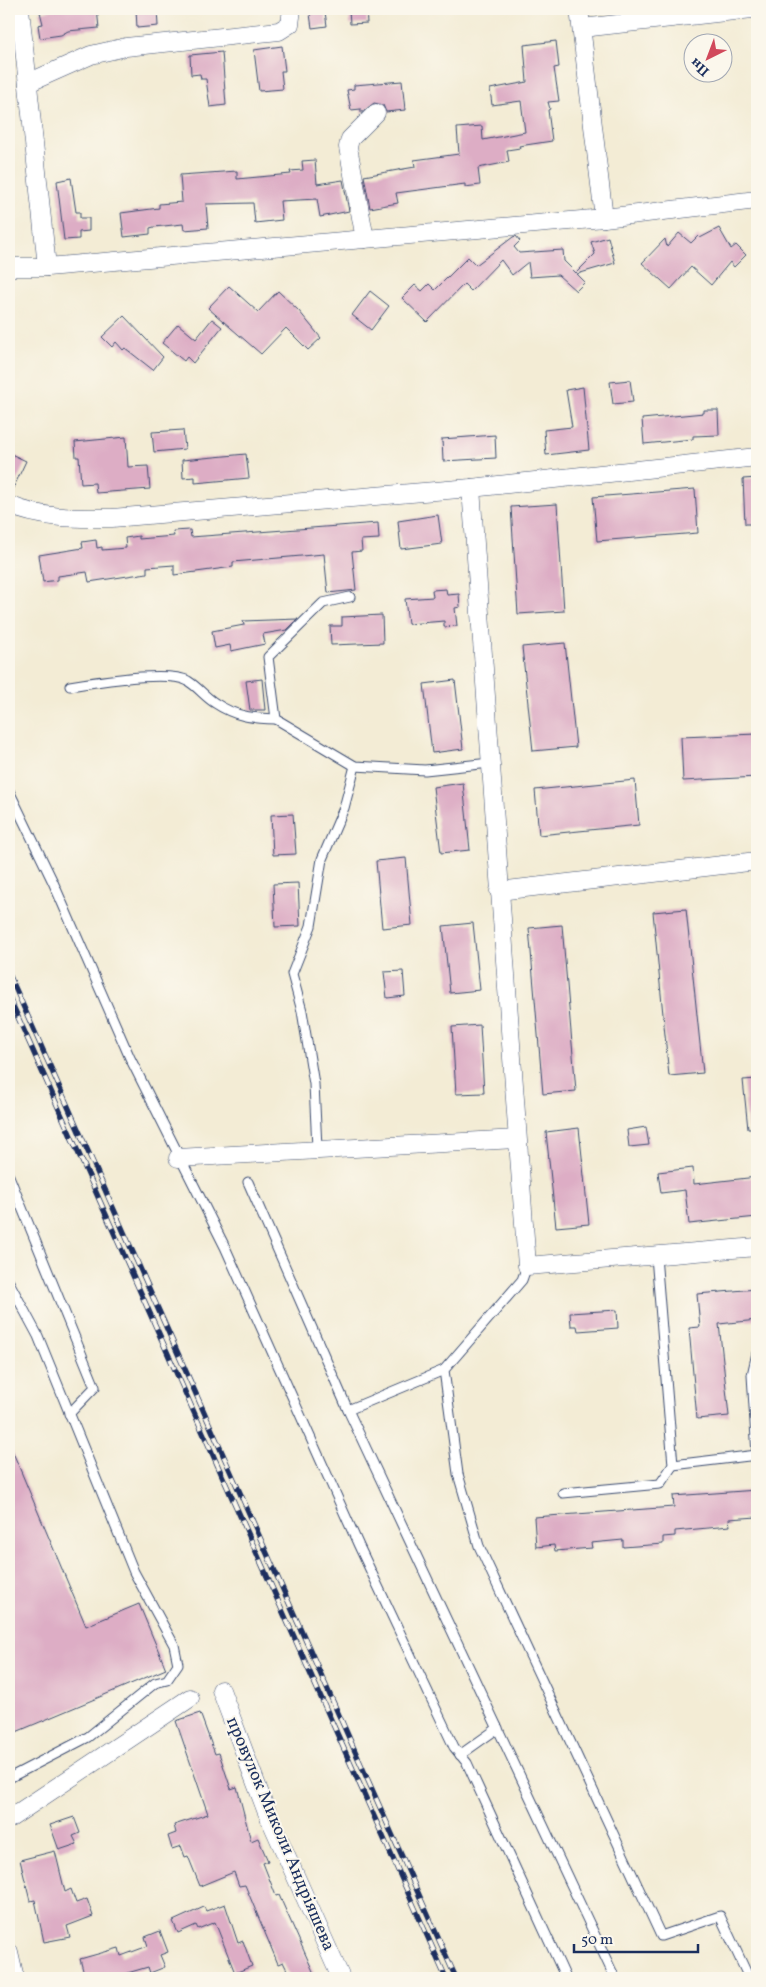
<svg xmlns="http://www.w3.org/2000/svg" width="766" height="1987" viewBox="0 0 766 1987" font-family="Vollkorn,serif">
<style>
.building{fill:#ddadc5}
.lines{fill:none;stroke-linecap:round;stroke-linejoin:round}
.lane-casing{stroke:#3b4b70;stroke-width:11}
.street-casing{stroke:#3b4b70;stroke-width:19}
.lane{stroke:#fff;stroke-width:9}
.street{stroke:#fff;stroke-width:18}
.rail-casing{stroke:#1b2f5e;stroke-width:5.5}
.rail{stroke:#fbf7ec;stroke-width:4;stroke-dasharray:11;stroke-linecap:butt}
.labels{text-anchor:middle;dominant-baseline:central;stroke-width:4;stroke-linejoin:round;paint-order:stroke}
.street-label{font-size:18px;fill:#1b2f5e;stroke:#fbf7ec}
</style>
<rect width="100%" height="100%" fill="#fbf7ec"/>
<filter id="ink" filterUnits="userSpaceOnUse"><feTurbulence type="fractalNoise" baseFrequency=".02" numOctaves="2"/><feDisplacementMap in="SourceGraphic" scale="10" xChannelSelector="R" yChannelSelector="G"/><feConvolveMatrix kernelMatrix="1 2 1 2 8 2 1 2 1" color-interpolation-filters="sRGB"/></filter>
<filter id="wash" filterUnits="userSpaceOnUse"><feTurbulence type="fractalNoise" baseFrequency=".0096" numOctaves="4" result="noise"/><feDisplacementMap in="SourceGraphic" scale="20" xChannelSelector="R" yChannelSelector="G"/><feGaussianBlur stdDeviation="1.12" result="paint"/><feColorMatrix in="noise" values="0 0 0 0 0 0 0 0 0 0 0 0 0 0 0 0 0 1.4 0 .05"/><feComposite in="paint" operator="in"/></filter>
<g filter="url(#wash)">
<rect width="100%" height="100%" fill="#f3ecd5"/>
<g id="blocks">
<g class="building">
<path d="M56 9H97L99 28 68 31 61 35 40 38 38 25 43 24 40 12Z"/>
<path d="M136 9H157L158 26 137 28Z"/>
<path d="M349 9H366L367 23 350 24Z"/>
<path d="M325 12 327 26 312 28 310 14Z"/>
<path d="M556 41 559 67 554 68 559 101 548 102 550 109 548 110 552 141 519 146 520 148 507 150 509 162 478 168 480 185 465 187V184L396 193 398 203 370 208 364 176 415 167 414 160 459 154 457 128 482 126 483 140 525 132 521 101 492 105 490 89 527 82 524 45Z"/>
<path d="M282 46 285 71H281L283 89 259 91 254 50Z"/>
<path d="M222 52 226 105 210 107 206 79H201L200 74 191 75 190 55Z"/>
<path d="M402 81 405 110 386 112 383 105 374 103 361 113V109L351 110 347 90 354 89V85Z"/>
<path d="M315 160 317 184 343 180 349 211 320 217 317 199 280 201 282 220 255 223 253 203 206 204 208 228 184 230 183 224 154 227 150 228V234L124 237 121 213 159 208V204L182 202 180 175 237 171V179L291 174 290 171 303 170 302 161Z"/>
<path d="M71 178 76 212H80V218H89V231L79 232V239L64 240 57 181Z"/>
<path d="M719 228 731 249 736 245 746 255 734 267 730 262 711 285 691 267 671 289 642 263 665 239 667 247 679 233 691 243 698 236 700 238Z"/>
<path d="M516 236 520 241 514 247 519 253 563 250 564 261 576 273 595 254 591 242 608 237 615 263 577 274 585 282 576 291 558 275 530 277 528 262 512 275 501 260 471 291 464 284 427 322 402 298 415 285 422 291 429 284 435 290 468 257 476 265 513 237Z"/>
<path d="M229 286 258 312 278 291 299 311 321 338 308 350 286 328 261 354 208 308Z"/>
<path d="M370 291 389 306 371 330 352 315Z"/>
<path d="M124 316 163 357 153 370 125 348 123 350 116 342 112 347 102 337Z"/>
<path d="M212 319 222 327 193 363 187 357 184 361 162 343 178 324 196 339Z"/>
<path d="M630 380 633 402 613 404 610 382Z"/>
<path d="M583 387 589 450 546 455 544 430 572 427 566 390Z"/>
<path d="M704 410H718L719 435 693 436V439L644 444 642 419 704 413Z"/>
<path d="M183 430 185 449 154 452 152 432Z"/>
<path d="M495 435 496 458 443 461 442 439Z"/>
<path d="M126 437 128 467 148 466 150 489 96 493 95 483 81 484 79 457H76L75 442Z"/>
<path d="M9 453 26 461 10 495H9Z"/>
<path d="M246 454 249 478 195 483V477L183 478 182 460Z"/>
<path d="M757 478V524H745L743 479Z"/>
<path d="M695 489 698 533 597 541 593 497Z"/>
<path d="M557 504 564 611 518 614 511 507Z"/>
<path d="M438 515 442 544 401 549 398 521Z"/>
<path d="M378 523 379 539 361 540 362 551 352 552 356 590 328 593 324 554 233 562V567L174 575V565L147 567V573L89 582 87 572 58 576V580L43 582 39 555 83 548 82 542 96 540 97 548 102 547V550L126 548 125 538 139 536V539L174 536 173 531 190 530 191 537Z"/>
<path d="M446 589 447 595 459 594 460 607 455 608 457 626 444 627V621L408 624 405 599 433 597 432 590Z"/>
<path d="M382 615 383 643 331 645 330 626H342V617Z"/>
<path d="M298 619 287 630 263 634 265 644 231 651 230 645 215 648 212 631 244 625 243 621Z"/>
<path d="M565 643 576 747 533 751 522 647Z"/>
<path d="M262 679 265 710H250L246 681Z"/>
<path d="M455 680 463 749 432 753 424 684Z"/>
<path d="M757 734V777L683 781 681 737Z"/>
<path d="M635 780 639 825 539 835 535 790Z"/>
<path d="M463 783 470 850 441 853 433 787Z"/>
<path d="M293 814 296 854 273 855 271 815Z"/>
<path d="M406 858 412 925 382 928 376 861Z"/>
<path d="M298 883 300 926 275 927 273 884Z"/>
<path d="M686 909 703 1073 669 1076 653 912Z"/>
<path d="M473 923 480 990 450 993 443 926Z"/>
<path d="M562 925 576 1091 543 1094 529 928Z"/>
<path d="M403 971 405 996 387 998 384 972Z"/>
<path d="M480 1025 484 1093 456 1094 452 1027Z"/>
<path d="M757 1079V1129H748L743 1080Z"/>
<path d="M646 1127 649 1145 629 1147 627 1130Z"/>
<path d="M579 1128 589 1224 556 1227 546 1132Z"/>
<path d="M693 1168 694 1184 757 1177V1217L689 1224 685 1190 661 1193 658 1172Z"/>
<path d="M757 1289V1320L719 1324 729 1416 697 1419 689 1328 700 1327 697 1294Z"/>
<path d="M617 1310 618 1328 578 1331 577 1326H571L570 1313Z"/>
<path d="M9 1443 86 1626 139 1604 166 1669 9 1735Z"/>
<path d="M757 1490V1517L729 1519 730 1526 675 1531V1536L663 1537V1544L623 1547V1540L591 1543 592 1548 555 1551 554 1545 536 1547 534 1517 674 1507 673 1496Z"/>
<path d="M200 1713 215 1754 219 1753 231 1789 237 1787 251 1841 258 1838 268 1861 263 1863 276 1896 279 1895 316 1978H291L283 1962 278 1964 245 1885 239 1886 234 1872 200 1886 188 1856 185 1857 181 1846 172 1849 168 1836 176 1833 174 1825 208 1814 176 1721Z"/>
<path d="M74 1817 80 1833 73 1836 77 1844 59 1850 50 1825Z"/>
<path d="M55 1851 65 1892 71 1889 76 1903 87 1899 93 1916 67 1926 70 1937 44 1942 35 1900 30 1901 20 1860Z"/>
<path d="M225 1904 238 1943 243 1941 252 1966 235 1973 215 1922 198 1929 196 1925 178 1933 173 1921 204 1907 206 1911Z"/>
<path d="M160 1931 168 1952 160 1955 165 1967 150 1973 148 1967 124 1974 125 1978H85L80 1959 119 1948 121 1956 148 1946 145 1937Z"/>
</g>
</g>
</g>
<g filter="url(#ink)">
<use href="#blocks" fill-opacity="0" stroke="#3b4b70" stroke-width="1"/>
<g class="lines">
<g class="lane-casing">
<g id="lane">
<path d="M350 597 323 603 268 657 276 719 355 766 425 770 490 763"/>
<path d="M70 686C94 682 168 670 188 681 198 687 205 697 215 703 236 717 252 718 276 719"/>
<path d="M9 791 53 882 130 1058 225 1247 359 1546 454 1747 467 1763 566 1978"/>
<path d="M317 1148 314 1084 302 1011 292 974 311 926 322 859 344 808 355 766"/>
<path d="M9 1176 95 1387 69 1414"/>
<path d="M248 1182 348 1410"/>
<path d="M527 1266 522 1280 444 1370 458 1474 479 1546 661 1936 720 1916 749 1978"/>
<path d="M9 1282 38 1336 134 1572 174 1645 178 1664 167 1680 155 1683 88 1737 9 1778"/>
<path d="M444 1370 348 1410 615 1978"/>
<path d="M757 1455 752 1375 757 1353"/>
<path d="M673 1465 757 1455"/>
<path d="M563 1493 660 1484 673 1465 656 1256"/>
<path d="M460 1755 498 1728"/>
</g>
</g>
<g class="street-casing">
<g id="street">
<path d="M20 9 47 267"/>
<path d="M579 9 604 218"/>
<path d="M582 28 752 9"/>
<path d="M28 83 91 55 126 47 279 31 290 24 292 9"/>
<path d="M365 239 348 147 350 139 376 113"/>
<path d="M9 267H47L604 218 757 200"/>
<path d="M471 488 527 1266 757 1247"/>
<path d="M9 505C42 519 77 518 112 518L471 488 757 457"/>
<path d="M499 891 757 861"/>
<path d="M178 1158 517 1139"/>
<path d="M221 1690 266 1810 341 1978"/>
<path d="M9 1819 190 1698"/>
<path d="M9 1952 15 1978"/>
</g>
</g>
<use href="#lane" class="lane"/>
<use href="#street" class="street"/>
<g class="rail-casing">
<g id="rail">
<path d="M9 974 456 1978"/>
<path d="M9 997 446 1978"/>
</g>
</g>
<use href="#rail" class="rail"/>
</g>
</g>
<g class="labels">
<g class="street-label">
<text transform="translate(280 1834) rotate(67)">провулок Миколи Андріяшева</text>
</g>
</g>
<rect width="766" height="1987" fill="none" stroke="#fbf7ec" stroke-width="30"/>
<g transform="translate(708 58) rotate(222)"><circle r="24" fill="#fbf7ec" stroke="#a1a7b3"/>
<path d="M0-4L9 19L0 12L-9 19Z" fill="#d1495b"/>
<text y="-8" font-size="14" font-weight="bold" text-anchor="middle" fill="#1b2f5e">Пн</text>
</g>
<path d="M574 1944v8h124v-8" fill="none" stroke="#1b2f5e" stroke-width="2.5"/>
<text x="581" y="1944" font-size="15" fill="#1b2f5e" stroke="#fbf7ec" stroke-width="4" paint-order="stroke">50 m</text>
</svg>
